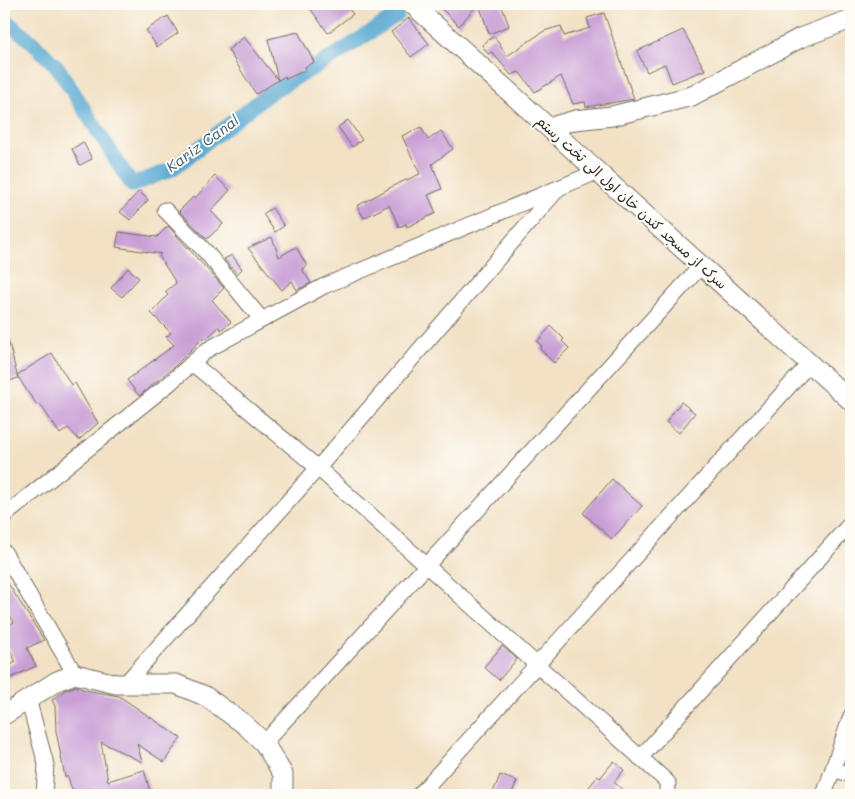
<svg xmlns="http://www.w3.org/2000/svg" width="855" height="799" viewBox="0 0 855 799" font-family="Mali,'Playpen Sans Arabic',sans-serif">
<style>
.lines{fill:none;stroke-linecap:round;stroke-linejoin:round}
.canal{stroke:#57a8d1;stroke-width:15}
.building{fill:#c89ed5}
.minor-casing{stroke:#716b61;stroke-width:17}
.tertiary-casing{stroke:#716b61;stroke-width:21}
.minor{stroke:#fff;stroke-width:15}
.tertiary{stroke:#fff;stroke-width:19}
.labels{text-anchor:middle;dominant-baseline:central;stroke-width:4;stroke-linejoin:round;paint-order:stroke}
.street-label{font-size:14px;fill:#2b2b2b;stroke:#fdfcf7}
.water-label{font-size:15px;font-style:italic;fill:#3d5d6d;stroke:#fdfcf7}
</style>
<rect width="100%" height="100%" fill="#fdfcf7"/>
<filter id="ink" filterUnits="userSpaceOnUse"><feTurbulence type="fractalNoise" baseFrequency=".02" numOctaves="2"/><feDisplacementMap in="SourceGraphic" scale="10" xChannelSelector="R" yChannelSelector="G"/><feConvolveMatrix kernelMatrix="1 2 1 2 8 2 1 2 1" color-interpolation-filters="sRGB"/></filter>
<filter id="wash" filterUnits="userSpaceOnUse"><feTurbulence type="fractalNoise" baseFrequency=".0096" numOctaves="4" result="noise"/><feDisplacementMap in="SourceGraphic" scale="20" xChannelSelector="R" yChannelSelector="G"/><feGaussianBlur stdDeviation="1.12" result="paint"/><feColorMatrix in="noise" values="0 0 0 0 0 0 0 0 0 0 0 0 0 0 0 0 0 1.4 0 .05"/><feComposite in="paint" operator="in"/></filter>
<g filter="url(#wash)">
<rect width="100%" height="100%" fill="#f2e1c4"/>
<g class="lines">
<path class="canal" d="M4 19 32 42 58 68 132 185 172 169 271 92 334 56 397 15"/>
</g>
<g id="blocks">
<g class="building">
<path d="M307 4H345L353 14 328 33Z"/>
<path d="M437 4H478L459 26Z"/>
<path d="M479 4H501L509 26 489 34Z"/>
<path d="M604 13 634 99 586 107 585 102 573 104 561 76 535 92 519 72 511 75 492 52 488 54 482 45 494 36 507 56 544 31 561 26 564 36 590 28 587 18Z"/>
<path d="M168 16 178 33 157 47 146 30Z"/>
<path d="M409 18 429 44 411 57 391 32Z"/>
<path d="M683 30 705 70 672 83 665 64 647 72 637 51Z"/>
<path d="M298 32 314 62 305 67 306 70 286 79 285 76 256 94 228 50 244 37 278 80 268 39Z"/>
<path d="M348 120 362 140 352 147 338 127Z"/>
<path d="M421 127 428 140 441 131 453 149 432 164 442 189 428 195 436 213 407 227 406 224 399 227 389 205 364 218 357 206 397 184 420 174 402 136Z"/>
<path d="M83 142 92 159 80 165 72 149Z"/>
<path d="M215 176 230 190 211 211 223 224 207 239 179 211 193 197 195 198Z"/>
<path d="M139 191 148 200 130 220 120 212Z"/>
<path d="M272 208 284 226 275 232 263 214Z"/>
<path d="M168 226 224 288 212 300 231 322 221 330 219 327 206 339 204 337 175 366 139 396 127 380 174 345 166 337 171 333 151 313 168 295 165 292 176 283 159 256 161 254 116 247 119 232 157 237Z"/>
<path d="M272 237 279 257 296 247 307 266 302 269 311 283 297 290 292 281 282 290 248 248Z"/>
<path d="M232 255 242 269 237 274 224 259Z"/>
<path d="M128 268 139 278 122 297 111 288Z"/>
<path d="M551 326 564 339 562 341 569 348 554 363 540 349 542 346 537 342Z"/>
<path d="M4 339H8L17 375 52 353 71 385 75 383 98 423 79 440 68 428 60 434 40 404 38 406 29 394 17 375 18 378 4 383Z"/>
<path d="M681 402 695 413 679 433 666 422Z"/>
<path d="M612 479 642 506 612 539 583 513Z"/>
<path d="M4 577 44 640 27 648 36 666 4 681V668L16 662 4 638V629L14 622 4 608Z"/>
<path d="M502 646 517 659 499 680 484 667Z"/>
<path d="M76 686 85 690 119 696 181 738 164 762 137 744 142 762 101 742 108 781 144 770 151 795H76L74 789 72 790 68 777H65L56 731 55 706 52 700 65 690Z"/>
<path d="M614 761 624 770 614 782 628 795H598L589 787 598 776 600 778Z"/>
<path d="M500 775 517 781 511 795H492Z"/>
</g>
</g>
</g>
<g filter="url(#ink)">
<use href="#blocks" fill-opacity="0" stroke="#716b61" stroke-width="1"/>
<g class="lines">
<g class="minor-casing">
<g id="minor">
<path d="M165 210 206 252 262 320"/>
<path d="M192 363 318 468 663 778 668 783 666 795"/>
<path d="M4 516 170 383 207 350 324 286 599 171"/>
<path d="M4 552 75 674"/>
<path d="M125 684 318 468 556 191"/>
<path d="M28 699 46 764 44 795"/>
<path d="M264 743 702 265"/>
<path d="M640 758 851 523"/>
<path d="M833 769 851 775"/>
<path d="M419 795 810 363"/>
<path d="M824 795 851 716"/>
</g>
</g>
<g class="tertiary-casing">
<g id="tertiary">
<path d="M412 4 851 401"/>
<path d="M551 127 575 120 612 116 692 96 800 38 851 19"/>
<path d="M4 715 57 681 75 674 116 684H176L205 696 244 724 264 743 283 774V795"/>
</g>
</g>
<use href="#minor" class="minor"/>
<use href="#tertiary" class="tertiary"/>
</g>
</g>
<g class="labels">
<g class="street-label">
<text transform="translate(632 202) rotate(42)">سرک از مسجد کندن خان اول الی تخت رستم</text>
</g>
<g class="water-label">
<text transform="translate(202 143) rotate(-36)">Kariz Canal</text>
</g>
</g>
<rect width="855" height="799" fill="none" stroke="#fdfcf7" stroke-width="20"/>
</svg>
